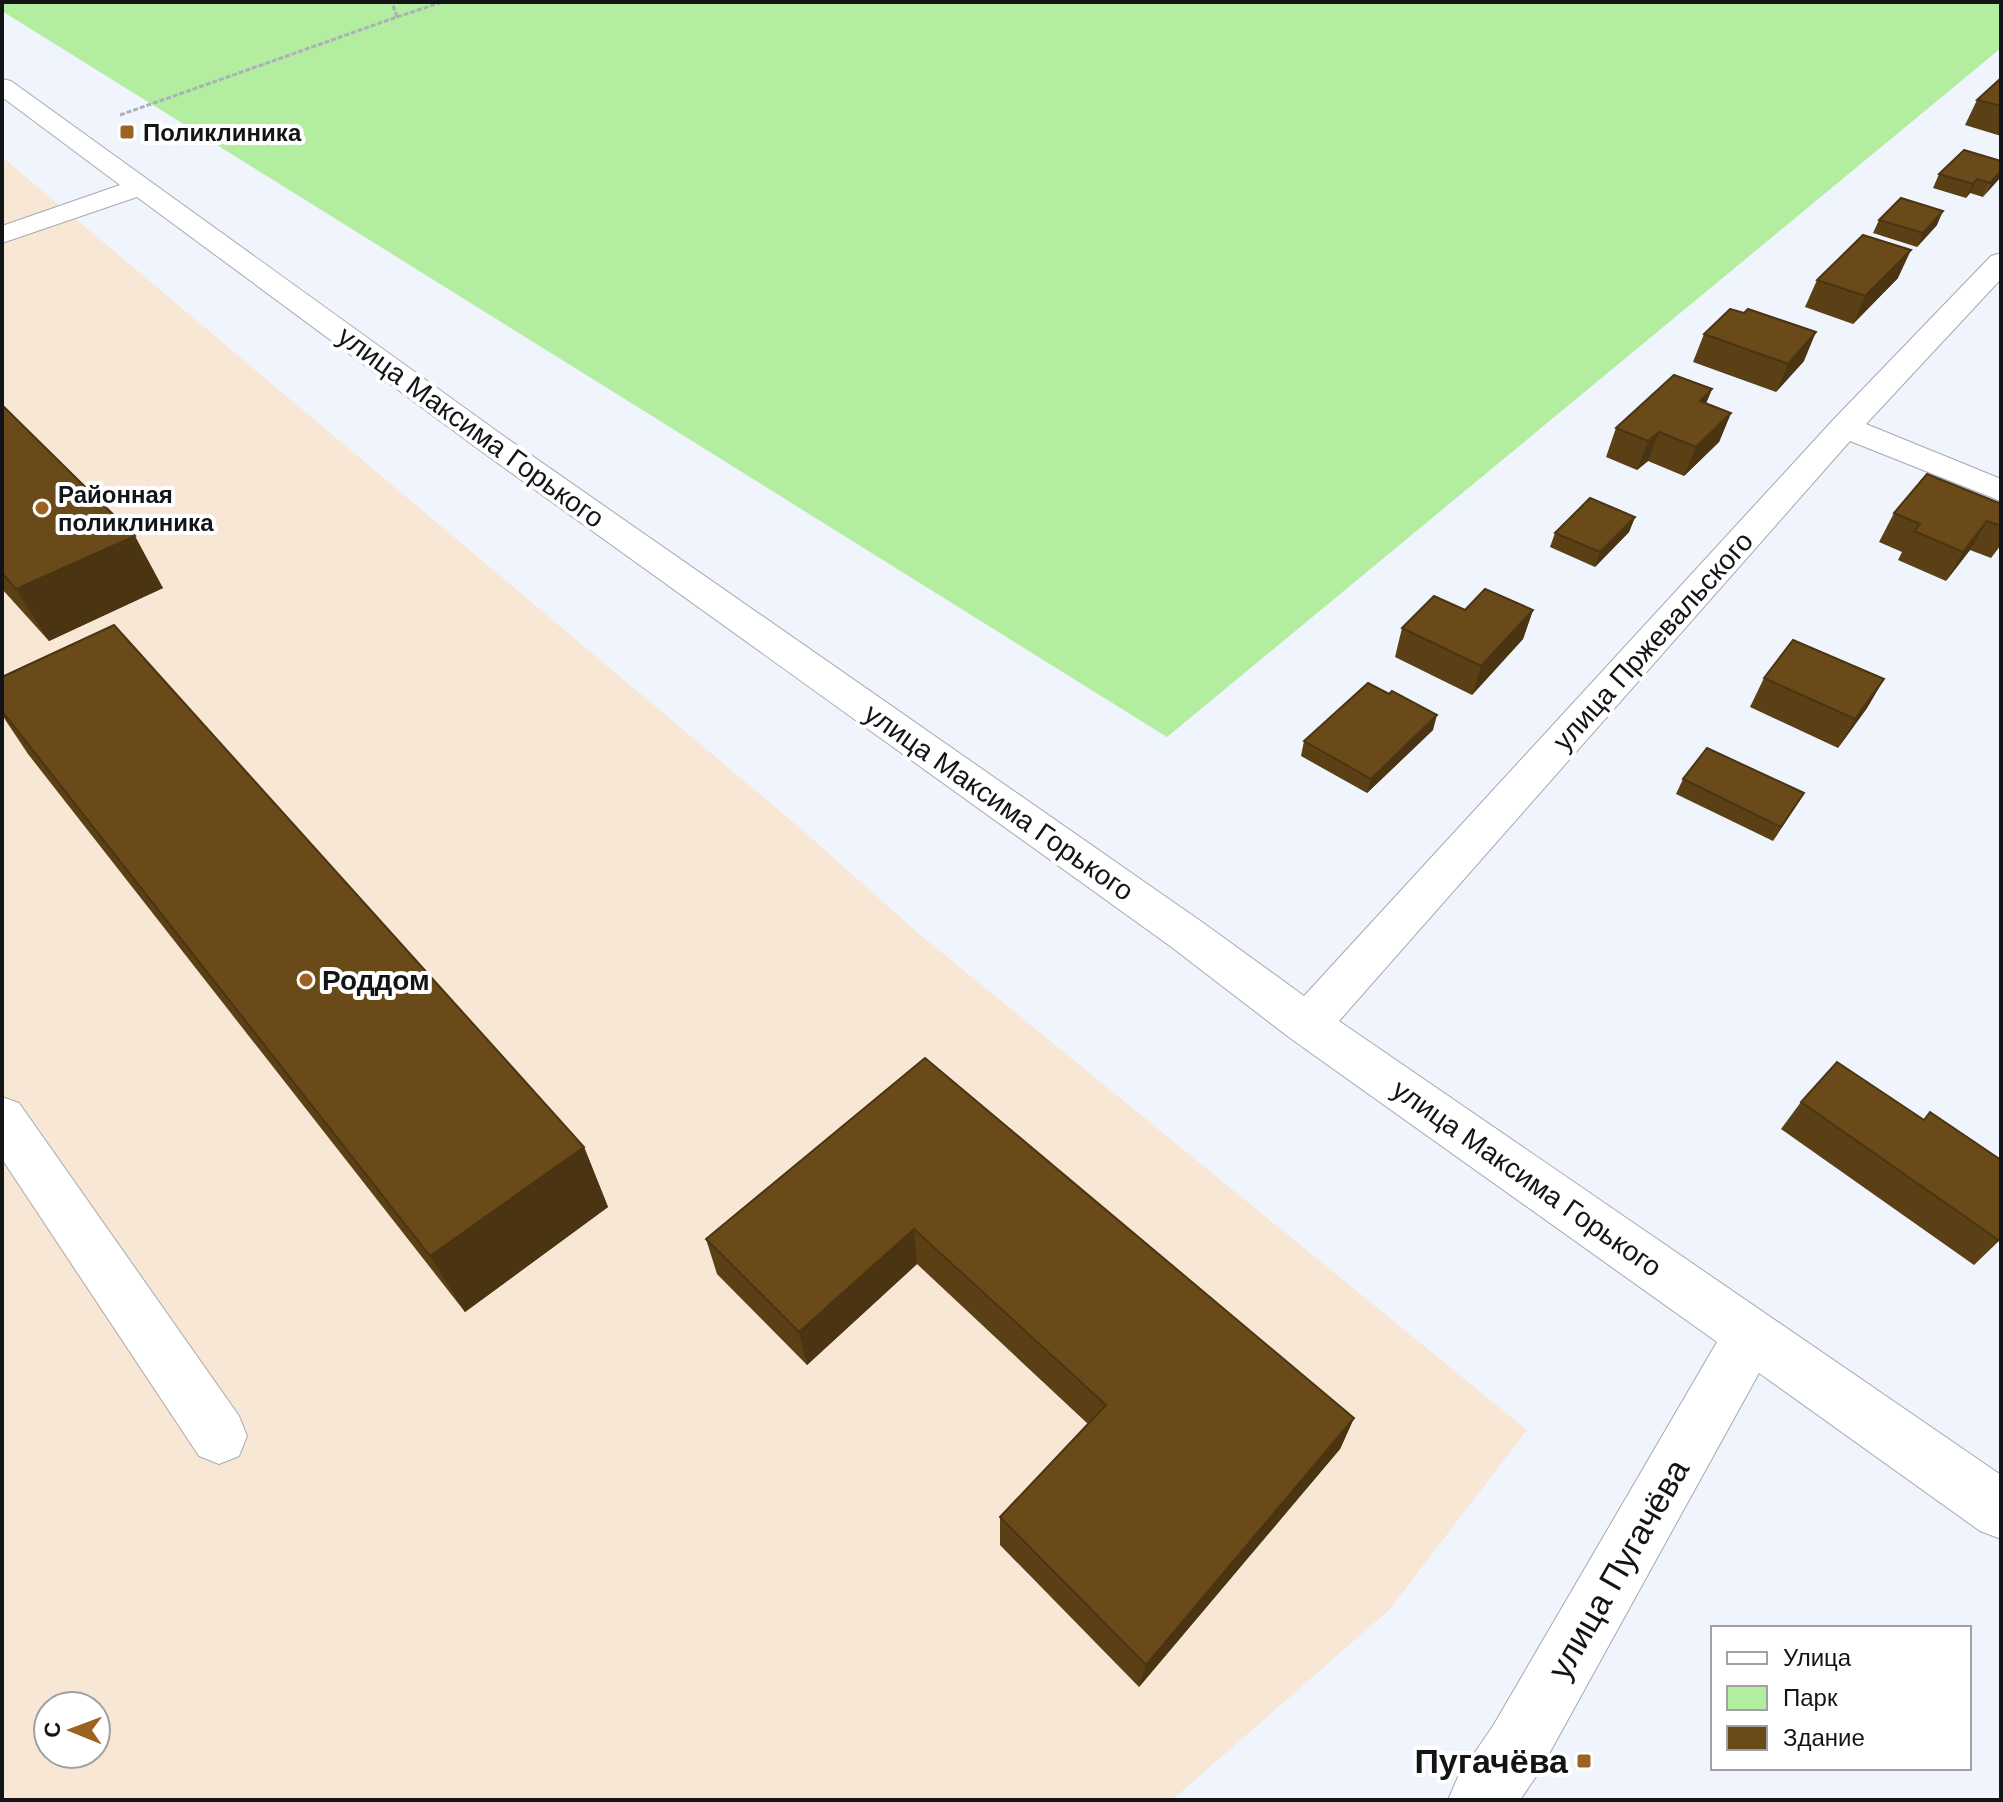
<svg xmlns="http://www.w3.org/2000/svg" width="2003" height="1802" viewBox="0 0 2003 1802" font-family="Arial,sans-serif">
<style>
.medical{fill:#f8e7d5;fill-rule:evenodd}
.green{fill:#b3ed9f}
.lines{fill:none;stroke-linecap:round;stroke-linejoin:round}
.minor-casing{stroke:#a5a9b2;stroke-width:2}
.path{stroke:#acb0b7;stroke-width:3;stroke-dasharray:5 2;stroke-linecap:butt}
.minor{fill:#fff;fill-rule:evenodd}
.wall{fill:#5b4016}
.shaded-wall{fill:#4a3412}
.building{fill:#6a4a19;stroke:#4a3412;stroke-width:2}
.poi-dot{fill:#9c6221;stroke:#fff;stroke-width:3}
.labels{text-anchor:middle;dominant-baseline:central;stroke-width:8;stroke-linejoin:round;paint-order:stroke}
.far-poi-label{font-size:24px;font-weight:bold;fill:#121417;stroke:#fff;text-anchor:start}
.street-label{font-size:28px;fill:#121417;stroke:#fff}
.poi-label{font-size:28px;font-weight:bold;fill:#121417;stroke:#fff;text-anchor:start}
.near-street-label{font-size:34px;fill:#121417;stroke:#fff}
.near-poi-label{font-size:34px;font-weight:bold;fill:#121417;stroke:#fff;text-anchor:end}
</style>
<rect width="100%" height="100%" fill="#eff4fd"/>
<path class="medical" d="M2 157 800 828 919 934 1527 1430 1389 1610 1172 1800H2ZM48 1706H96V1754H48Z"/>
<path class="green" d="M2 2H2001V48L1167 737 2 11Z"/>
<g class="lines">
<g class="minor-casing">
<g id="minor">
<path d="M2 79 11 81 505 437 1202 922 1304 996 1833 420 1991 256 2001 253V279L1866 424 2001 479V501L1850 441 1339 1021 2001 1475V1539L1980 1531 1759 1373 1539 1772 1520 1800H1448L1458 1777 1493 1726 1717 1342 1290 1038 1170 946 481 451 137 197 2 243V226L120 185 2 97Z"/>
<path d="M2 1097 19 1103 239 1416 247 1436 239 1456 219 1464 199 1456 2 1159Z"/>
</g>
</g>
<g class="path">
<path d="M397 17 442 2"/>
<path d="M120 115 397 17 392 2"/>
</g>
<use href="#minor" class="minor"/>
</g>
<g class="wall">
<path d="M2001 78V136L1965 125 1977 100Z"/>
<path d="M2001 161 1983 197 1970 193 1966 198 1933 188 1939 174Z"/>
<path d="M1879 220 1937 225 1917 247 1873 233Z"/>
<path d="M1898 278 1853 324 1805 307 1817 280Z"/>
<path d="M1704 334 1804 361 1776 392 1693 362Z"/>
<path d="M1712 389 1706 403 1731 413 1719 442 1684 476 1648 461 1637 470 1606 457 1616 428Z"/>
<path d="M2 405 163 588 49 641 2 589Z"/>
<path d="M2001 500V545L1991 558 1970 550 1946 581 1898 560 1902 552 1879 542 1894 513 1999 503Z"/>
<path d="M1635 517 1629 532 1595 567 1550 547 1555 533Z"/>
<path d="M1465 610H1533L1523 639 1472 695 1395 657 1402 628Z"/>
<path d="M2 677 584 1147 608 1207 465 1312 28 754 2 715Z"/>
<path d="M1764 678 1884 679 1867 708 1838 748 1750 707Z"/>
<path d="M1433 730 1367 793 1301 756 1304 741Z"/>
<path d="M1683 779 1795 807 1773 841 1676 794Z"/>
<path d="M925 1058 1354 1418 1340 1449 1139 1687 1000 1545V1517L1088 1424 917 1264 807 1365 717 1274 706 1239Z"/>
<path d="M1801 1102 2001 1239 1974 1265 1781 1129Z"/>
</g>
<g class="shaded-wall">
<path d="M2001 171V177L1983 197 1990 183Z"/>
<path d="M1977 179 1970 193 1966 198 1973 184Z"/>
<path d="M1943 211 1937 225 1917 247 1923 233Z"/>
<path d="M1911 250 1898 278 1853 324 1865 296Z"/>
<path d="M1816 332 1804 361 1776 392 1788 364Z"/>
<path d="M1712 389 1700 418V401Z"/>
<path d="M1731 413 1719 442 1684 476 1696 447Z"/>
<path d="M1659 432 1648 461 1637 470 1648 441Z"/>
<path d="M1635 517 1629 532 1595 567 1600 552Z"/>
<path d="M1987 521 1970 550 1946 581 1963 552Z"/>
<path d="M135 536 163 588 49 641 16 589Z"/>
<path d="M1533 610 1523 639 1472 695 1481 666Z"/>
<path d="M1884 679 1867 708 1838 748 1855 719Z"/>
<path d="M1437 715 1433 730 1367 793 1371 779Z"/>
<path d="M1804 793 1795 807 1773 841 1781 827Z"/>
<path d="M584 1147 608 1207 465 1312 430 1256Z"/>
<path d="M914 1229 917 1264 807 1365 799 1332Z"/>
<path d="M1354 1418 1340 1449 1139 1687 1146 1665Z"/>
</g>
<g class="building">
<path d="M2001 78V106L1977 100Z"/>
<path d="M1964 150 2001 161V171L1990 183 1977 179 1973 184 1939 174Z"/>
<path d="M1901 198 1943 211 1923 233 1879 220Z"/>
<path d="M1863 235 1911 250 1865 296 1817 280Z"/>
<path d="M1730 309 1744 313 1748 309 1816 332 1788 364 1704 334Z"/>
<path d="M1674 375 1712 389 1700 401 1731 413 1696 447 1659 432 1648 441 1616 428Z"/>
<path d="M2 405 135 536 16 589 2 573Z"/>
<path d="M1927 474 1999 503 2001 500V526L1987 521 1963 552 1914 531 1920 524 1894 513Z"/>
<path d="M1590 498 1635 517 1600 552 1555 533Z"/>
<path d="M1485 589 1533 610 1481 666 1402 628 1434 596 1465 610Z"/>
<path d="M114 625 584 1147 430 1256 2 711V677Z"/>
<path d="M1793 640 1884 679 1855 719 1764 678Z"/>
<path d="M1368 683 1389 694 1392 691 1437 715 1371 779 1304 741Z"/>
<path d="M1707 748 1804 793 1781 827 1683 779Z"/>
<path d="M925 1058 1354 1418 1146 1665 1000 1517 1106 1405 914 1229 799 1332 706 1239Z"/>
<path d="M1837 1062 1924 1120 1930 1112 2001 1160 2000 1241 1801 1102Z"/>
</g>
<g class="poi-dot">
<rect x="119" y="124" width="16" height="16" rx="4"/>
<circle cx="42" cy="508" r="8"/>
<circle cx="306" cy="980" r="8"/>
<rect x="1576" y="1753" width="16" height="16" rx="4"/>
</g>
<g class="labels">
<g class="far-poi-label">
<text x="143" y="132">Поликлиника</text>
<text x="58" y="494">Районная<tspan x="58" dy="28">поликлиника</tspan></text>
</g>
<g class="street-label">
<text transform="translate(471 427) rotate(36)">улица Максима Горького</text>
<text transform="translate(1653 641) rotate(-48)">улица Пржевальского</text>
<text transform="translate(999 802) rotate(35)">улица Максима Горького</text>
<text transform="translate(1527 1178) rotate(35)">улица Максима Горького</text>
</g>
<g class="poi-label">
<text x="322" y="980">Роддом</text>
</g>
<g class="near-street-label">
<text transform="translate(1618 1569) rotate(-60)">улица Пугачёва</text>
</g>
<g class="near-poi-label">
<text x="1568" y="1761">Пугачёва</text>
</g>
</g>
<rect width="2003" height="1802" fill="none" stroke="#121417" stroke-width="8"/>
<rect x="1711" y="1626" width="260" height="144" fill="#ffffff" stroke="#a0a1a2" stroke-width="2"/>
<rect x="1727" y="1652" width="40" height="12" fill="#ffffff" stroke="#a0a1a2" stroke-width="2"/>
<text x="1783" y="1666" font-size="24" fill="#121417">Улица</text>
<rect x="1727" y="1686" width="40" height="24" fill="#b3ed9f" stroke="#a0a1a2" stroke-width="2"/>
<text x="1783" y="1706" font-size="24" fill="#121417">Парк</text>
<rect x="1727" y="1726" width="40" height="24" fill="#6a4a19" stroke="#a0a1a2" stroke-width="2"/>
<text x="1783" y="1746" font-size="24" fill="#121417">Здание</text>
<g transform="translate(72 1730) rotate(271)"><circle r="38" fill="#ffffff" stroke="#a0a1a2" stroke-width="2"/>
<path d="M0-6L14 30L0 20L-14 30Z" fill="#9c6221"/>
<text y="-12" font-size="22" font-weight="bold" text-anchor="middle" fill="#121417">С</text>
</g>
</svg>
